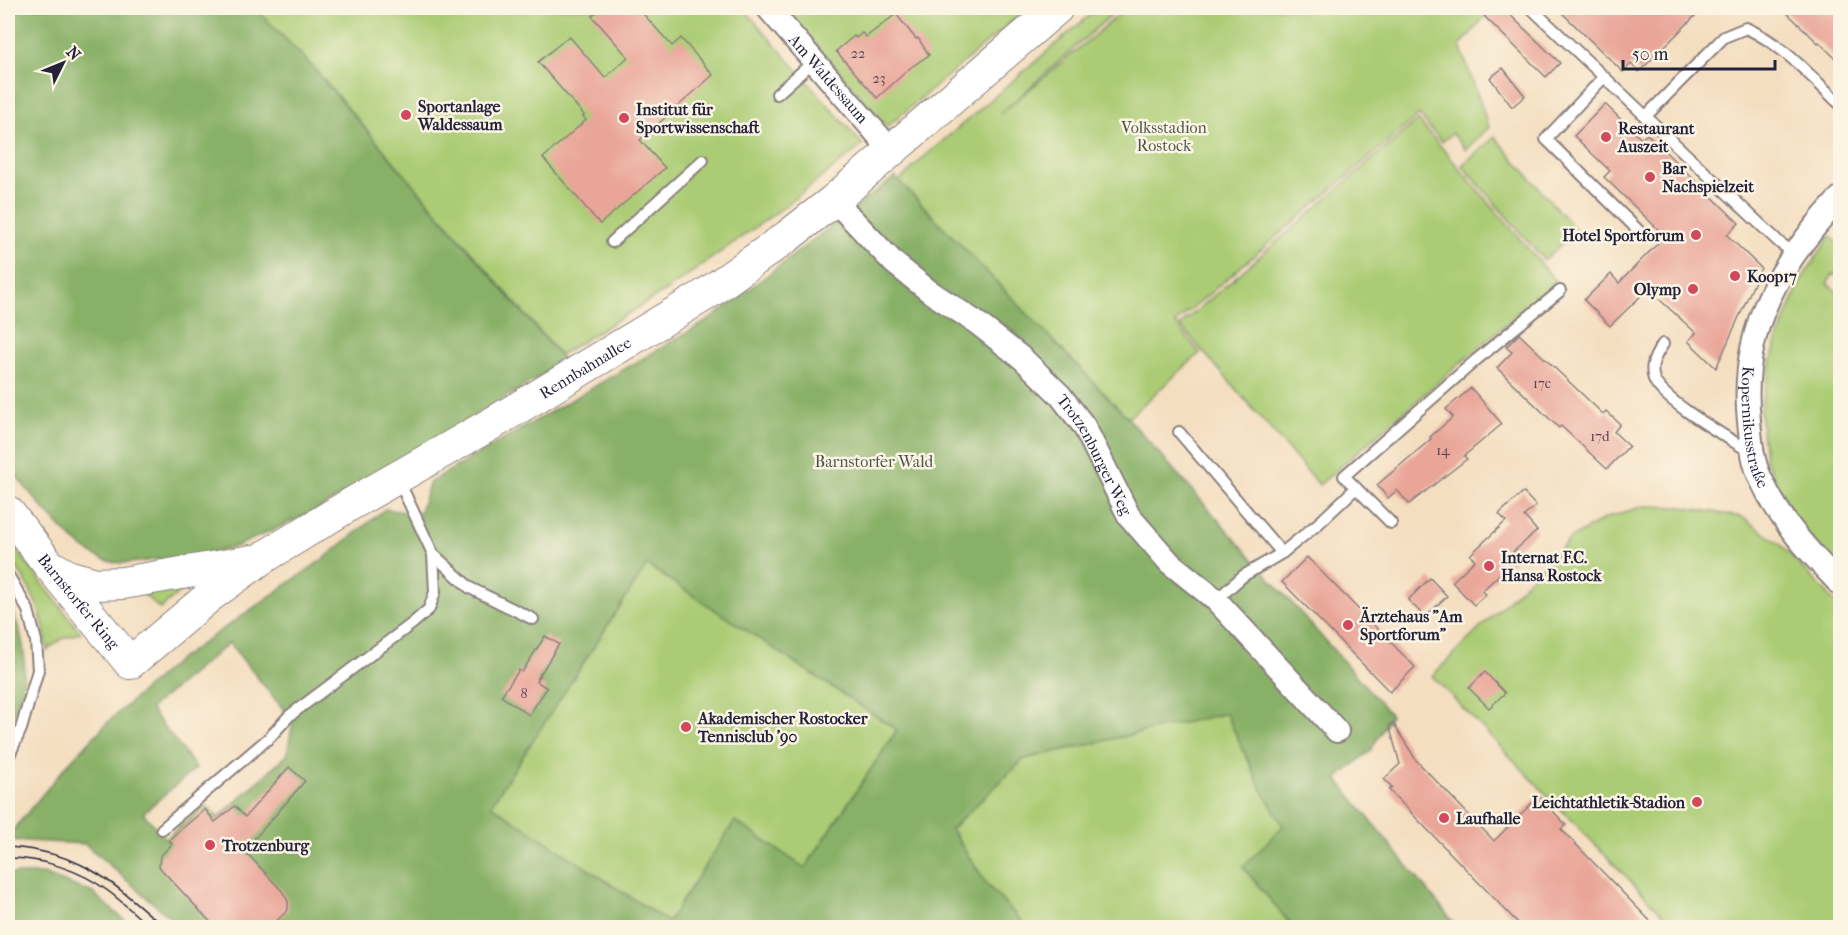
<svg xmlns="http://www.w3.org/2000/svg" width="1848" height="935" viewBox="0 0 1848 935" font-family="'IM FELL French Canon',serif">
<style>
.green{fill:#abcc74;stroke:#667758;stroke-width:1.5}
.forest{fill:#88b066;stroke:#556950;stroke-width:1.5;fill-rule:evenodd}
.building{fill:#e9a598}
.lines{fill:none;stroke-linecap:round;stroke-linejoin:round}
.lane-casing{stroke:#8b807e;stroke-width:14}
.street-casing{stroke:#8b807e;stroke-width:26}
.secondary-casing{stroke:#8b807e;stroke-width:34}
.lane{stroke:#fff;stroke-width:10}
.street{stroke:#fff;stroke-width:22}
.secondary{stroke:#fff;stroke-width:32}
.tram{stroke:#22223b;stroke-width:1.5}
.poi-dot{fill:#d1495b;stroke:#fcf5e5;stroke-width:2}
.labels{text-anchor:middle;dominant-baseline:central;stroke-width:5;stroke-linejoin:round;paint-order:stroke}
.number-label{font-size:14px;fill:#544352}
.street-label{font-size:16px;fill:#22223b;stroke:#fcf5e5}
.poi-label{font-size:16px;font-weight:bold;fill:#22223b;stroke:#fcf5e5;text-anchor:start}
.park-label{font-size:16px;fill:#4b554c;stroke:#fcf5e5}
</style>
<rect width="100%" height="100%" fill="#fcf5e5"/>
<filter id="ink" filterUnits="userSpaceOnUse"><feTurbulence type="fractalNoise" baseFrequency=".0167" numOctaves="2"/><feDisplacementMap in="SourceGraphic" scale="12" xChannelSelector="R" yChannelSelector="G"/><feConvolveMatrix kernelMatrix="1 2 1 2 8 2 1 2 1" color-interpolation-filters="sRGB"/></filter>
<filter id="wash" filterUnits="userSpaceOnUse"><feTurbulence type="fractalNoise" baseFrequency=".008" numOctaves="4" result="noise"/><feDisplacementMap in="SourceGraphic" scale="24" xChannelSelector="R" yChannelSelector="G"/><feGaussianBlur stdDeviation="1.35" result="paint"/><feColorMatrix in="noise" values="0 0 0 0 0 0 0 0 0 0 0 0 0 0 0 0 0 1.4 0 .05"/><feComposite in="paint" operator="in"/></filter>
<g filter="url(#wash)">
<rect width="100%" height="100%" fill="#f4dec0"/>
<g class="green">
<path d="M255 8H743L863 145 784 207 668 289 560 355 310 64Z"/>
<path d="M783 8H1028L887 127Z"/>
<path d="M1098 8H1119L1000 114 1127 8H1492L1460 46 1489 127 1466 150 1452 133 1442 142 1419 115 1175 323 1200 353 1128 418 899 181 924 157Z"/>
<path d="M1418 120 1556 281 1319 485 1180 325Z"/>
<path d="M1495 137 1576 231 1544 260 1462 165Z"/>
<path d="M1830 236 1840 245V270L1836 275 1834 274 1827 283 1840 294V572L1795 519 1765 459 1760 410 1776 343 1800 282Z"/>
<path d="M1644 506 1683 507 1742 517 1780 544 1840 607V927H1675L1432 676 1571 538 1606 518Z"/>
<path d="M604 524 897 730 773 916 650 927 438 785Z"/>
<path d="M10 548H15L81 633C67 636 57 640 47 651 45 615 31 588 11 558L8 551Z"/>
<path d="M201 574 160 609 137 588Z"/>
<path d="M1226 713 1261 788 1284 826 1243 867 1293 927H1027L988 886 951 829 1024 759Z"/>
</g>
<g class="forest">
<path d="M8 8H255L310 64 565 362 317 510 237 546 163 568 161 559C143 561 122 566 105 560 70 547 32 494 8 466Z"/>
<path d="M895 177 1128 418 1391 715 1371 750 1337 779 1457 927H1293L1243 867 1283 826 1261 788 1226 713 1024 759 951 829 988 886 1027 927H181L85 844 8 840V836L67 765 110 720 177 661 326 557 385 509 419 514 430 482 709 320ZM647 565 897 730 805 868 735 821 668 922 491 805ZM229 643 293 721 287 755 218 818 205 804 166 839 143 813 196 768 150 709Z"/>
<path d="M8 605C23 627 27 659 23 686 21 701 13 717 8 731Z"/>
<path d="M8 874H43L93 893 132 927H8Z"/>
</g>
<g id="blocks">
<g class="building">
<path d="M602 8H638L672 46 681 38 713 75 640 140 665 168 600 224 543 158 586 120 583 116 584 115 538 62 569 36 605 78 628 57 592 16Z"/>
<path d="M1492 8H1503L1560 63 1546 77 1484 16Z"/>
<path d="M1557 8H1703L1639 72 1631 64 1623 72Z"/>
<path d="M1782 8H1840V63L1819 42 1818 43Z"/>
<path d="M896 14 916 39 918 38 929 55 910 68 877 98 836 51 854 36 856 38 862 33 866 37Z"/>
<path d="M1503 68 1525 96 1512 107 1490 78Z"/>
<path d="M1605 104 1641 139 1647 134 1739 223 1727 235 1761 268 1716 368 1688 341 1696 333 1648 289 1610 326 1584 300 1611 274 1619 283 1665 236 1604 177 1610 171 1574 136Z"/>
<path d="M1519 334 1603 414 1606 411 1620 424 1614 432 1629 446 1607 469 1561 426 1559 428 1497 368 1512 352 1506 347Z"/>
<path d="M1471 388 1502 424 1464 456 1467 459 1409 504 1397 490 1388 498 1377 485 1431 439 1430 437 1453 417 1446 409Z"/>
<path d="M1523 492 1536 506 1524 516 1537 531 1513 552 1518 557 1482 591 1486 594 1474 605 1452 582 1475 560 1470 555 1506 521 1499 514Z"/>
<path d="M1307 557 1415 667 1390 692 1282 582Z"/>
<path d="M1430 578 1447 596 1425 617 1408 600Z"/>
<path d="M545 636 559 644 536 681 547 688 529 715 501 696 519 670 522 672Z"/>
<path d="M1485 672 1505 693 1489 708 1469 688Z"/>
<path d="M1393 723 1416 760 1494 841 1539 796 1566 825 1561 829 1656 927H1522L1389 790 1392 787 1384 779 1400 764 1389 725Z"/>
<path d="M289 767 305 781 257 836 243 849 282 891 288 901V910L270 927H215L161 869 159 866 160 856 172 844 169 840 205 809 215 822 235 806 245 817Z"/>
</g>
</g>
</g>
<g filter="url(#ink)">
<use href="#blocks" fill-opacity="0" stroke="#8b807e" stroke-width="1.5"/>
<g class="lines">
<g class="lane-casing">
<g id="lane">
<path d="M1531 8 1781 244 1794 252"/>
<path d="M1604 77 1546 139 1644 236"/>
<path d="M777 94 814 61"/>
<path d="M1645 117 1724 37 1746 28C1784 45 1810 76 1840 104"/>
<path d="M612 242 703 160"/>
<path d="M1663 344C1656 355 1649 365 1654 379 1661 400 1732 440 1752 453"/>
<path d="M1179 432 1282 553"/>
<path d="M1391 523 1344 476 1476 360 1560 291"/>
<path d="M433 554 470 588 533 619"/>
<path d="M8 575 28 610 36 641 38 670 21 729 8 758"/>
<path d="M1216 600 1243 576 1282 553 1319 523 1356 488"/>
<path d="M162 829 270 737 289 716 413 623 429 609 435 592 433 554 399 481"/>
</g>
</g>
<g class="street-casing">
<g id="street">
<path id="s1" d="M768 8 890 149"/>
<path id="s2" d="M1840 198C1780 263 1739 329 1749 421 1751 441 1752 461 1761 479 1779 520 1810 553 1840 584"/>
<path id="s3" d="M834 200 894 263 929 291 977 323 1023 359 1060 395 1084 426 1129 516 1170 563 1216 600 1337 731"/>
</g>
</g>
<g class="secondary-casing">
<g id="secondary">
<path id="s4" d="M8 512 49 565 130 663 211 595 261 559 351 504 498 420 708 293 788 236 834 200 1057 8"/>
<path d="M52 567 70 577 96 584 123 583 252 561"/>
</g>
</g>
<use href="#lane" class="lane"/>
<use href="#street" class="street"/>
<use href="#secondary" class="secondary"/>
<g class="tram">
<path d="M8 847C83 852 111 881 165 928"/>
<path d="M8 858C42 858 80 870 108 891 123 902 136 915 150 928"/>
</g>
</g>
</g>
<g class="poi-dot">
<circle cx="406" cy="115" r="6"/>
<circle cx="624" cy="118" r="6"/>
<circle cx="1606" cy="137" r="6"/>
<circle cx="1650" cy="177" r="6"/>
<circle cx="1696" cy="235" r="6"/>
<circle cx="1735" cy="276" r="6"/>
<circle cx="1693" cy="289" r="6"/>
<circle cx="1489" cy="566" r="6"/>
<circle cx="1348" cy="625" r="6"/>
<circle cx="686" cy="727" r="6"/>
<circle cx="1697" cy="802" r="6"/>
<circle cx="1444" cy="818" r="6"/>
<circle cx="210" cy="845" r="6"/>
</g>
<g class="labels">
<g class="number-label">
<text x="858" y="53">22</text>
<text x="879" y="78">23</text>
<text x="1542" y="383">17c</text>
<text x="1600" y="436">17d</text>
<text x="1443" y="450">14</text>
<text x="524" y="693">8</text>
</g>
<g class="street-label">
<text stroke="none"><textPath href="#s1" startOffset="93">Am Waldessaum</textPath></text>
<text stroke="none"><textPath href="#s4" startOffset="738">Rennbahnallee</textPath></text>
<text stroke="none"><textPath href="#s2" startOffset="256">Kopernikusstraße</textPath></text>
<text stroke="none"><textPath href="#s3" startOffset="369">Trotzenburger Weg</textPath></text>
<text stroke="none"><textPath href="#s4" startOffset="114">Barnstorfer Ring</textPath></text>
</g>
<g class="poi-label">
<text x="418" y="106">Sportanlage<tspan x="418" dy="18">Waldessaum</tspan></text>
<text x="636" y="109">Institut für<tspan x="636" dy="18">Sportwissenschaft</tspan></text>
<text x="1618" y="128">Restaurant<tspan x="1618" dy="18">Auszeit</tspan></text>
<text x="1662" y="168">Bar<tspan x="1662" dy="18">Nachspielzeit</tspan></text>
<text x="1684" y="235" text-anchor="end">Hotel Sportforum</text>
<text x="1747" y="276">Koop17</text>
<text x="1681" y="289" text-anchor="end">Olymp</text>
<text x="1501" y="557">Internat F.C.<tspan x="1501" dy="18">Hansa Rostock</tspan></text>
<text x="1360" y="616">Ärztehaus "Am<tspan x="1360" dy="18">Sportforum"</tspan></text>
<text x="698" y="718">Akademischer Rostocker<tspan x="698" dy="18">Tennisclub '90</tspan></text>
<text x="1685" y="802" text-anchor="end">Leichtathletik-Stadion</text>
<text x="1456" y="818">Laufhalle</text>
<text x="222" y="845">Trotzenburg</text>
</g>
<g class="park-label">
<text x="1164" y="127">Volksstadion<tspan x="1164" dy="18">Rostock</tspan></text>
<text x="874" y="461">Barnstorfer Wald</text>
</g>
</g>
<rect width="1848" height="935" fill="none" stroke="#fcf5e5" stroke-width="30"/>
<g transform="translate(63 63) rotate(47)" stroke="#fcf5e5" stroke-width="4.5" paint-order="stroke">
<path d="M0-4.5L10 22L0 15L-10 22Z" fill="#22223b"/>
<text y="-9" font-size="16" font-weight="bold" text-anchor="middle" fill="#22223b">N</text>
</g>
<path d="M1623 60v9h152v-9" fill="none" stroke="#22223b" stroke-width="3"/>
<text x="1632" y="60" font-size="18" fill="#22223b" stroke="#fcf5e5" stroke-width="4.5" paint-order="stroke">50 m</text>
</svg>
